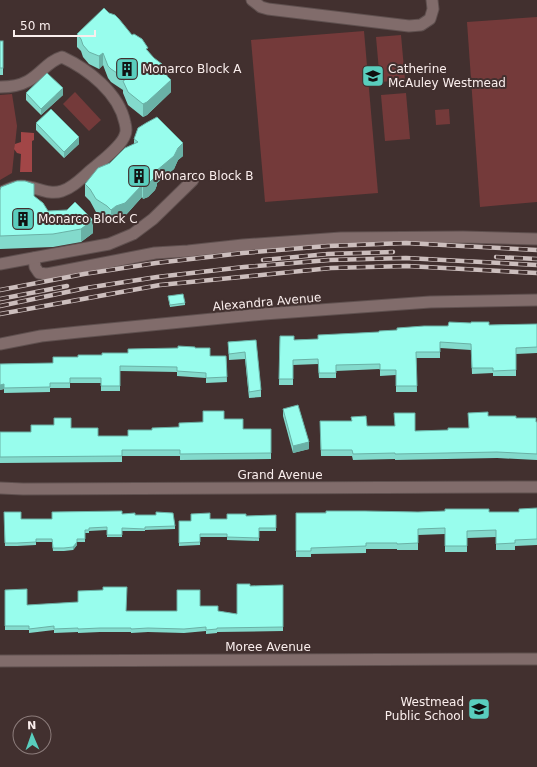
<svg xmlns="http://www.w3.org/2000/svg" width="537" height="767" viewBox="0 0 537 767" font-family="'DejaVu Sans',sans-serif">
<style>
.green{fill:#743a3a}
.water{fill:#a24647}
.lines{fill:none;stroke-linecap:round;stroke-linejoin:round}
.minor-casing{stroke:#5f504f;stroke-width:13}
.minor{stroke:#816c6b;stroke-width:11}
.rail-casing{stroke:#ccbebd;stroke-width:4.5}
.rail{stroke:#42302f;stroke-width:3;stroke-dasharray:9;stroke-linecap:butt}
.wall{fill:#83dacc}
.shaded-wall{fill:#6ab1a6}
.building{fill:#98fded;stroke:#6ab1a6}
.labels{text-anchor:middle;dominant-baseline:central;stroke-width:4;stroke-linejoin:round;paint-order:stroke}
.poi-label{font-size:12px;fill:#faeeed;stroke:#42302f;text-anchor:start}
.street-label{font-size:12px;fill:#faeeed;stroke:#42302f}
</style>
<rect width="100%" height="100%" fill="#42302f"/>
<g class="green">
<path d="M537 17V202L480 207 467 22Z"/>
<path d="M364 31 378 193 265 202 251 40Z"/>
<path d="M401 35 405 80 380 82 376 37Z"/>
<path d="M75 92 101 120 89 131 63 104Z"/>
<path d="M406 93 410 139 385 141 381 95Z"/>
<path d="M12 94 17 126 12 173 0 180V95Z"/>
<path d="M449 109 450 124 436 125 435 110Z"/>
</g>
<path class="water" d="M21 132 34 133V140L32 141V172H20L21 154 17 153 14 149 15 144 21 142Z"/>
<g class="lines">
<g class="minor-casing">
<g id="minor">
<path d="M252 0 261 7 268 9 409 26 421 25 430 19 433 9 432 0"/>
<path d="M0 87C10 87 19 86 28 81 41 74 48 61 62 57 88 69 119 93 125 123 126 127 127 131 125 135 122 145 104 159 96 166 85 174 75 187 62 191 47 196 35 185 20 186 14 186 6 190 0 193"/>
<path d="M34 258 35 267 39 273 47 274 155 253 188 251 243 245 341 238 463 237 537 239"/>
<path d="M0 264 109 244 133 234 153 219 193 180"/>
<path d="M0 344 41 336 79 332 264 314 430 302 537 300"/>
<path d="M0 488 23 489 537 487"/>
<path d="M0 661 537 659"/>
</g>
</g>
<use href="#minor" class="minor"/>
<g class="rail-casing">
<g id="rail">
<path d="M496 257 537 259"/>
<path d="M263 260 328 254 393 252"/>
<path d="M0 290 84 274 156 263 243 253 328 246 406 243 537 250"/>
<path d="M0 299 67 286"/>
<path d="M0 306 86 288 157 277 244 267 329 260 406 258 537 265"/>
<path d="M0 314 160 285 331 268 407 266 537 273"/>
</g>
</g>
<use href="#rail" class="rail"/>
</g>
<g class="wall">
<path d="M109 13 132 35 148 51 171 92 147 115 143 117 128 105 123 93V90L111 82 108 78 103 65 99 69 89 64 83 57 81 51 77 47V34Z"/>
<rect x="0" y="41" width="3" height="34"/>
<path d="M26 93 63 95 41 115 26 100Z"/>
<path d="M36 123 79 144 64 158 36 130Z"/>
<path d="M134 139 183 156 178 160 174 169 157 183V185L155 190 148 197 143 199 142 197 125 216 116 219 111 223 107 218 96 212 90 201 85 196V184L134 144Z"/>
<path d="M0 190 34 196 48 211 93 233 81 242 53 247 0 249Z"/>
<path d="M168 296 185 303V305L170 307Z"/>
<path d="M537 324V353L516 354V376H493V373L472 374 471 350 440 348V358H416L417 392H396V375L380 376V369L336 371V378H319L318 364 293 365V385H279L280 336 294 340 318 339 379 332 448 326Z"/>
<path d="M256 340 261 390V397L249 398 245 359 229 360 228 342Z"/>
<path d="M195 348 210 356H226L227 382 206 383V378L177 376V372L120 371V391H101V383H70V388H50V392L4 393V389L0 390V364L53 363 78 357Z"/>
<path d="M283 409 309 449 293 453 283 416Z"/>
<path d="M488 416 516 418 537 422V460L497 458 395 460V459L353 460 352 456H321L320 421 415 431 448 430 468 428Z"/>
<path d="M224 419 243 429H271V459L180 460V456H122V462L0 463V432H31L71 428 98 436H128L152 430 179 427 203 422Z"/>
<path d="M537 508V545L515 546V550H496V537L467 538V552H445V534L418 535V550H397V549H366V553L311 554V557H296V513L418 512H519Z"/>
<path d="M4 512 21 519H52L122 514 135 515 175 526V529L145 530V531H122V537H107V530L89 531V533H85V542H77V545L73 550 64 551H53L52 542H36V545L17 546H5Z"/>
<path d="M276 515V531H259V541L227 540V537H200V545L179 546V521H191L227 519 246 516Z"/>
<path d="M283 585V631L217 632V633L206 634V631L184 633 148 632 131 633V632H100L78 633V632L54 633V630L29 633V630H5V590L27 605 126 611H177L200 606 218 611 237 614 250 586Z"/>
</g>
<g class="shaded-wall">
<path d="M103 53V65L99 69V56Z"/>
<path d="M171 80V92L147 115 143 117V104Z"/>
<path d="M63 88V95L41 115V109Z"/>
<path d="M79 137V144L64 158V152Z"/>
<path d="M183 143V156L178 160 174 169 157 183V185L155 190 148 197 143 199V187L156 171 178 148Z"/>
<path d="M142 185V197L125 216 116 219 111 223V210Z"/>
<path d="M93 220V233L81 242V229Z"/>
<path d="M4 384V389L0 390V385Z"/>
<path d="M309 442V449L293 453V446Z"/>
<path d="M77 542V545L73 550V547Z"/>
</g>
<g class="building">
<path d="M104 8 109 13 115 15 119 19 132 35 134 34 142 39 148 48 146 49 154 58 162 64 165 69 167 76 171 80 147 102 143 104 128 92 123 81 126 79 111 69 108 66 103 53 99 56 89 52 83 45 81 39 77 34Z"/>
<rect x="0" y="41" width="3" height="27"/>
<path d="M47 73 63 88 41 109 26 93Z"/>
<path d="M51 109 79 137 64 152 36 123Z"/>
<path d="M157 117 183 143 178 148 174 156 156 171 157 173 155 177 148 184 143 187 142 185 125 203 116 206 111 210 107 206 96 199 90 189 85 184 98 168 110 163 125 148 138 142 134 139 138 128 146 123Z"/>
<path d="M17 181H25L34 184V196L43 203 48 211 67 210 75 202 93 220 81 229 53 234 0 236V190L1 187Z"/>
<path d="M183 294 185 303 170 305 168 296Z"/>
<path d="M449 322 471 323V322H489V325L537 324V347L516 348V370L493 371V368H472L471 344 440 342V352H416L417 386H396V370H380V364L336 365V373H319L318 359 293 360V379H279L280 336H294V340L318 339V335L379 332V331L397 330V328L424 326H448Z"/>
<path d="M256 340 261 390 249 392 245 352 229 354 228 342Z"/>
<path d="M178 346 195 347V348H210V356H226L227 377 206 378V373L177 371V367L120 366V386H101V378H70V383H50V387L4 388V384L0 385V364L53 363V357H78V355H102V353H128V349L178 348Z"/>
<path d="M298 405 309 442 293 446 283 409Z"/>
<path d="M203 411H224V419H243V429H271V453L180 454V450H122V456L0 457V432H31V425H54V418H71V428H98V436H128V430H152V428L179 427V423L203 422Z"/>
<path d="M488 412V416H516V418H536V422H537V454L497 452 395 454V453L353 454 352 450H321L320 421H352L351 417 366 416 367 426H395L394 413H415V431L448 430V428H469L468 413Z"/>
<path d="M537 508V539L515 540V543L496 544V530L467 531V546H445V528L418 529V543L397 544V543H366V546L311 548V551H296V513H326V511H365L418 512 445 511V509H489V512H519V509Z"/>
<path d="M122 511V514L135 513V515H156V512L173 513 175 526 145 527V529L122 528V535H107V527L89 528V530H85V539H77V542L73 547 64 548H53L52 539H36V542L17 543H5L4 512H21V519H52V512Z"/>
<path d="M210 513V519H227V514H246V516L276 515V528H259V538L227 537V534H200V542L179 543V521H191V514Z"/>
<path d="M237 584H250V586L283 585V627L217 628V629L206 630V627L184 629 148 628 131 629V628H100L78 629V628L54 629V626L29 629V626H5V590L27 589V605L78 602V591L103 590V587H127L126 611H177V590H200V606H218V611L237 614Z"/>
</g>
<defs>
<g id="building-square" transform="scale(1.15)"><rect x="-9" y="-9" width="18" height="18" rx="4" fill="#59cebe" stroke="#42302f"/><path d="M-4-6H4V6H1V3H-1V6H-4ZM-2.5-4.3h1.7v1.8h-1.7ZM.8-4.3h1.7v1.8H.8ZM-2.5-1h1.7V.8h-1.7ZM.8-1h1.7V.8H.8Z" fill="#111"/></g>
<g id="school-square" transform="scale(1.15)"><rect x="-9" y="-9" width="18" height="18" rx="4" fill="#59cebe" stroke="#42302f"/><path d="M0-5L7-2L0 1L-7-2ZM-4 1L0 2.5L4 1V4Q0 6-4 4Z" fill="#111"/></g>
</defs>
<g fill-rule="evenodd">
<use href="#building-square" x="127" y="69"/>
<use href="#school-square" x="373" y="76"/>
<use href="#building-square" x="139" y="176"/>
<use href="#building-square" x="23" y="219"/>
<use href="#school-square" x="479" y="709"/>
</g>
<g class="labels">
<g class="poi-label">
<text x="142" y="69">Monarco Block A</text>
<text x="388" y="69">Catherine<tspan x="388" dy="14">McAuley Westmead</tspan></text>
<text x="154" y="176">Monarco Block B</text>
<text x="38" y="219">Monarco Block C</text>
<text x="464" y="702" text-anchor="end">Westmead<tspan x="464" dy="14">Public School</tspan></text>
</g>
<g class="street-label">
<text transform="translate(267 302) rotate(-5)">Alexandra Avenue</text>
<text x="280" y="475">Grand Avenue</text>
<text x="268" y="647">Moree Avenue</text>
</g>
</g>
<g transform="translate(32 735) rotate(358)"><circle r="19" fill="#42302f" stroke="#8c7c7b"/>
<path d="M0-3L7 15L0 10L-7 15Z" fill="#59cebe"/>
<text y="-6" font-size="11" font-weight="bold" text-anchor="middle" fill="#faeeed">N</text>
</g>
<path d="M14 30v6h81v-6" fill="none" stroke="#faeeed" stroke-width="2"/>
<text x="20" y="30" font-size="12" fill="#faeeed" stroke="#42302f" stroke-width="3" paint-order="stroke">50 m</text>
</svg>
